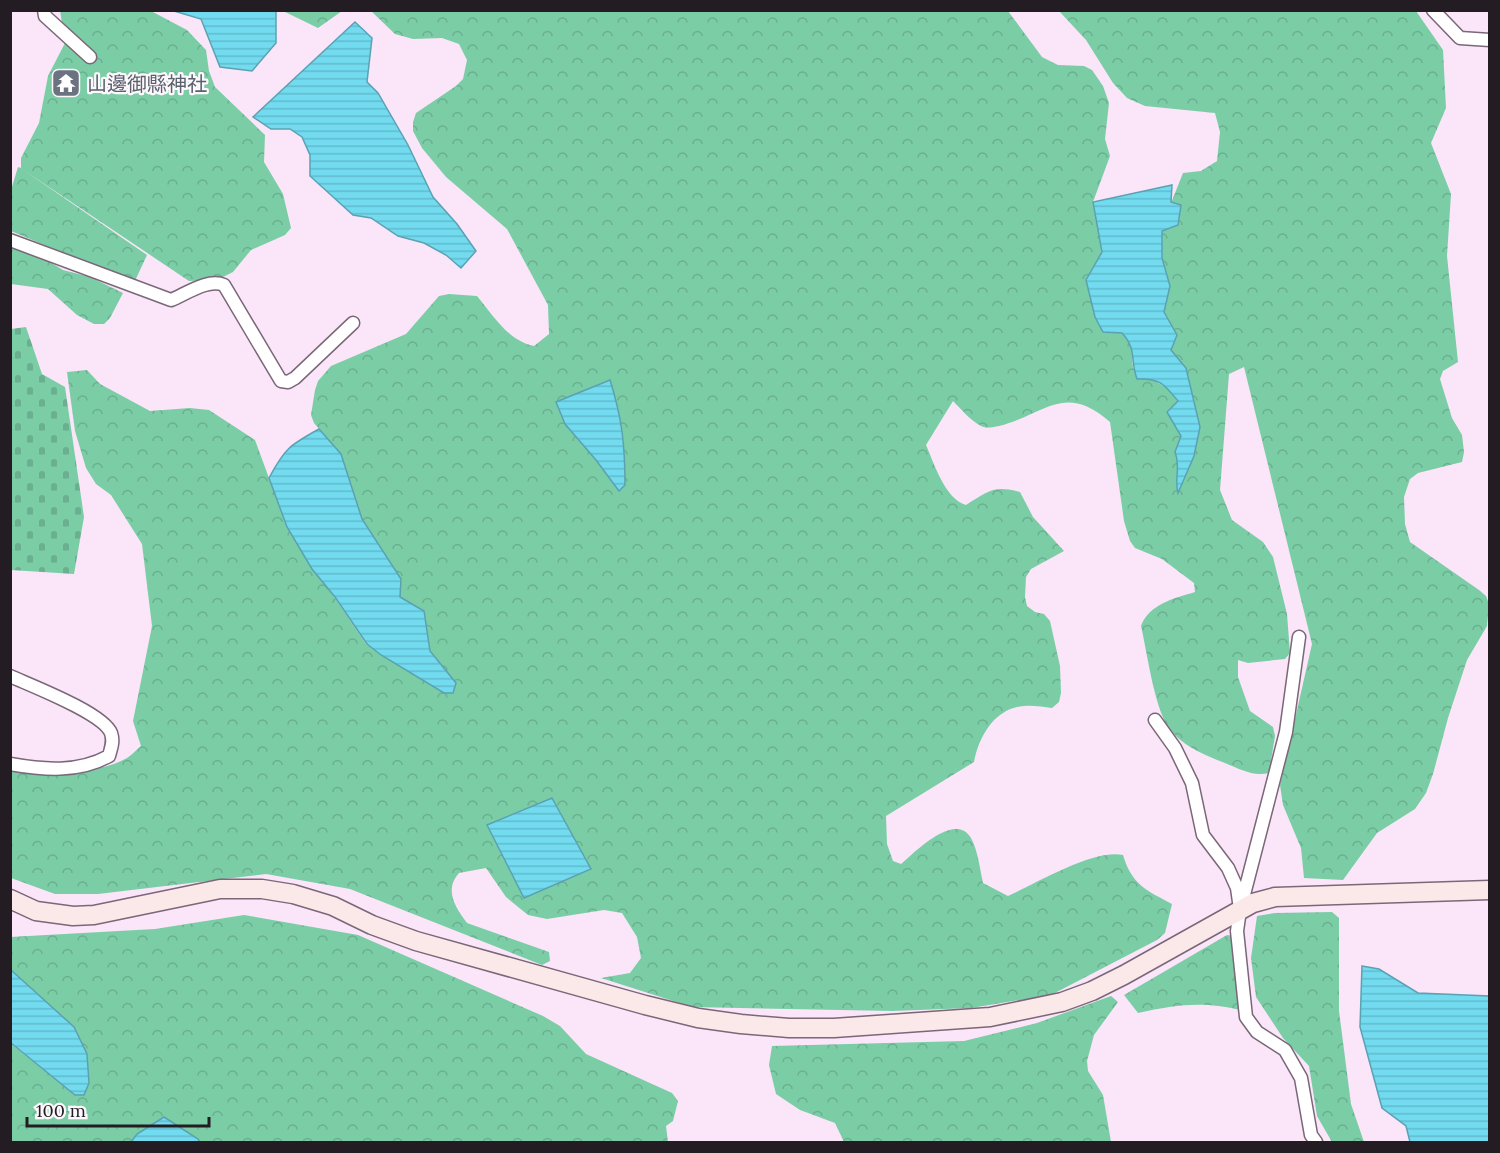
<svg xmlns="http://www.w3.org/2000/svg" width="1500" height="1153" viewBox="0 0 1500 1153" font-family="Lora,'Noto Sans JP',serif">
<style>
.forest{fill:url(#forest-crowns)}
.cemetery{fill:url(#cemetery-stones)}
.water{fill:url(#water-rules);stroke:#5aa2b2;stroke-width:1.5}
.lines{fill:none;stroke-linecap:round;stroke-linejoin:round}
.street-casing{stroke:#7a6778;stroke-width:15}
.secondary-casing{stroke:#7a6778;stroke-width:21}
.street{stroke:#fff;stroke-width:12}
.secondary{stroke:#fbe9ea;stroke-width:18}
.labels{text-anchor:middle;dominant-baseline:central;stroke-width:4.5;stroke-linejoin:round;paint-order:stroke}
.worship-label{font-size:20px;fill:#5b616d;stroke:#fdf8fc;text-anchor:start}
</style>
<defs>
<pattern id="forest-crowns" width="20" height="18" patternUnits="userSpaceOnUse" patternTransform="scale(1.5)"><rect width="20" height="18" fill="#7bcda6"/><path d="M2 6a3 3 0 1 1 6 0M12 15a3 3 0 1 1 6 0" fill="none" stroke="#6aaf8f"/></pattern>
<pattern id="cemetery-stones" width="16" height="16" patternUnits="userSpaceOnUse" patternTransform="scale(1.5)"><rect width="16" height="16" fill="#7bcda6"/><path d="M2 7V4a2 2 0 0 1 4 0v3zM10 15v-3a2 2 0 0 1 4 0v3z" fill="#6aaf8f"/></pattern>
<pattern id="water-rules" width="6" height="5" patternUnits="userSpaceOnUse" patternTransform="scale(1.5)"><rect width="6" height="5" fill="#72dbef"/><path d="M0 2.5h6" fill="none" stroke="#62bbcd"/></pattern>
</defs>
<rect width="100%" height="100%" fill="#fae5f9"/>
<g class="forest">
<path d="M60 10 151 11 187 30 206 50 209 71 215 87 265 135 264 162 283 194 291 228 285 235 251 250 233 272 217 280 189 281 22 169 147 255 134 283 11 231V190L18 167 21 168V158L39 123 48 76 65 43Z"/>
<path d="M283 11H342L318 28Z"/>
<path d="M371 11H1008L1042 57 1058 65 1084 66 1092 70 1103 86 1109 103 1105 139 1110 156 1093 202 1102 252 1086 281 1131 343 1133 368 1167 388 1178 401 1167 412 1181 436 1175 452C1181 469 1174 477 1178 492L1186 368 1171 350 1177 335 1164 313 1170 286 1162 258V231L1171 203 1183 173 1201 171 1217 161 1220 132 1215 113 1145 106 1127 98 1113 83 1086 40 1059 11H1416L1443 50 1446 108 1431 143 1451 194 1447 256 1458 362 1443 371 1440 379 1452 418 1462 435 1464 452 1462 462 1418 473 1410 479 1404 497 1405 524 1410 542 1479 590 1486 596 1489 604 1487 626 1467 660 1448 718 1433 774 1426 793 1415 809 1377 833 1343 880 1304 878 1301 848 1283 805 1280 785 1312 644 1244 367 1229 374 1220 490 1232 520 1263 542 1273 557 1287 614 1290 653 1285 659 1248 663 1238 660V677L1250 711 1273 727 1275 736 1269 773C1253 777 1240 769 1225 763 1205 755 1179 745 1167 725 1154 704 1147 652 1141 626 1149 604 1175 598 1195 592L1194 583 1162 559 1135 548 1130 541 1124 521 1110 422C1064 382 1046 414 999 426 993 427 987 429 981 426 971 421 961 409 953 401L926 445C934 463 945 499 966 505 989 491 993 485 1020 492L1033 517 1064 551 1031 569 1026 577 1025 597 1027 606 1035 612 1044 614 1050 621 1060 666 1061 693 1059 702 1052 708C1043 707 1033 705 1024 706 995 708 979 736 974 762L886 816 887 844 893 861 901 864C915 852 955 811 971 838 978 851 980 869 983 883L1008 896C1037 883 1093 849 1123 855 1132 885 1146 890 1172 904L1165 933 1157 940 1051 995 971 1008 892 1011 692 1007 601 978 630 973 641 958 637 937 622 913 604 910 547 919 528 915 506 897 486 868 459 873C444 890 455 907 467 923L549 952 550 961 542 965 350 889 266 874 98 894H55L11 878 10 763C48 767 92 778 127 758 132 755 137 749 141 746L133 721 152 626 142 544 111 495 96 484 86 468 75 431 67 372 87 370 100 384 150 411 190 408 209 410 255 440 287 527 366 644 381 655 444 693 453 692 456 683 430 651 424 611 399 597 401 579 362 519 341 454 314 423 311 415 315 390 318 381 331 366 406 334 439 296 449 294 477 296C493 315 508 341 534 346L549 334 548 305 507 229 446 177 422 148 413 131V122L416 113 456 86 463 79 467 60 459 44 442 38 413 39 395 34Z"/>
<path d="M11 242 30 250 63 270 90 277 123 293 110 318 104 324H94L77 315 48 289 11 284Z"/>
<path d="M1332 912 1339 918V1011L1351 1104 1364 1142H1332L1317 1116 1309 1066 1283 1038 1256 997 1251 958 1257 916 1275 913Z"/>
<path d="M244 915 358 935 543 1016 560 1026 586 1054 672 1093 678 1101 673 1121 666 1126 668 1142H11L10 1043 75 1095 89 1083 87 1054 74 1027 11 970 10 937 155 929Z"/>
<path d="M1227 935 1234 936 1240 1010C1202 1001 1176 1005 1138 1013L1124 995Z"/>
<path d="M1111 996 1118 1002 1094 1035 1087 1061 1088 1071 1103 1095 1111 1142H844L835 1123 800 1110 776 1094 769 1065 772 1046 964 1041 1037 1023Z"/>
</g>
<path class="cemetery" d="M26 327 42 374 65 387 84 517 74 574 11 570V329Z"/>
<g class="water">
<path d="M174 11H276V43L252 71 220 67 201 19Z"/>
<path d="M355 22 372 38 367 82 378 93 408 145 433 197 457 224 476 251 461 268 446 255 424 243 398 236 371 218 353 215 310 176V155L302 137 290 129H271L253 117Z"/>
<path d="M1172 185 1171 202 1181 205 1178 225 1162 231V258L1170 286 1164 312 1177 335 1171 350 1186 368 1200 427 1194 456 1178 493C1174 478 1181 468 1175 452L1181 436 1167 412 1178 401C1164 384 1160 378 1137 379 1130 360 1137 349 1122 333L1103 332 1095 317 1086 280 1102 252 1093 202Z"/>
<path d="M610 380C622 418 625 445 625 485L619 491 596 460 565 424 556 402Z"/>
<path d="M319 429 341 454 362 519 401 579 400 597 424 611 430 651 456 683 453 693H444L381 655 367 644 335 597 312 569 287 527 269 478C285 448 290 445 319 429Z"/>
<path d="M552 798 591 869 524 898 487 825Z"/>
<path d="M1362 966 1379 969 1418 993 1489 996V1142H1410L1406 1126 1382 1108 1360 1027Z"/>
<path d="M11 970 74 1027 87 1054 89 1083 84 1095H75L11 1043Z"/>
<path d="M164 1117 198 1139 200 1142H131L137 1134Z"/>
</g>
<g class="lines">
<g class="street-casing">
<g id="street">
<path d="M44 10 45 16 90 57"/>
<path d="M1433 10 1460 38 1490 40"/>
<path d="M10 240 171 300C186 294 208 278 224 285L281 381 288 382 295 378 353 323"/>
<path d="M1299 637 1286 732 1240 910 1237 931 1246 1017 1257 1032 1285 1050 1301 1078 1311 1135 1316 1142"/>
<path d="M10 676C32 686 103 713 111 733 114 742 111 748 109 756 78 773 44 770 10 764"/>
<path d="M1155 720 1175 748 1192 783 1203 835 1228 868 1237 888 1239 902"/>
</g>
</g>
<g class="secondary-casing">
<path id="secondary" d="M10 899 36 911 73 916 94 915 220 889H262L293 894 333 906 372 925 416 941 645 1005 698 1018 741 1024 789 1028H834L990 1017 1062 1002 1092 991 1124 975 1253 903 1275 897 1490 890"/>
</g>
<use href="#street" class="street"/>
<use href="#secondary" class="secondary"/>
</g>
<defs>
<g id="temple-square" transform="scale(1.5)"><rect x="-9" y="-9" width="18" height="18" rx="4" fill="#6b7280" stroke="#fdf8fc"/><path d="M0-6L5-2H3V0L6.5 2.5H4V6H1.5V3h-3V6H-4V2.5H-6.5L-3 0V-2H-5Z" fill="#fff"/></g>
</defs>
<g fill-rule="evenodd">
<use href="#temple-square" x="66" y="83"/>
</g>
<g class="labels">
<g class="worship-label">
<text x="87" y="83">山邊御縣神社</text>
</g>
</g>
<rect width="1500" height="1153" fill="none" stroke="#231c23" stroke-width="24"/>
<path d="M27 1117v9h182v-9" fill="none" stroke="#231c23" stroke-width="3"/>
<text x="36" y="1117" font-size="18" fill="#231c23" stroke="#fdf8fc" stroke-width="4.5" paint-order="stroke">100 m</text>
</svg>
